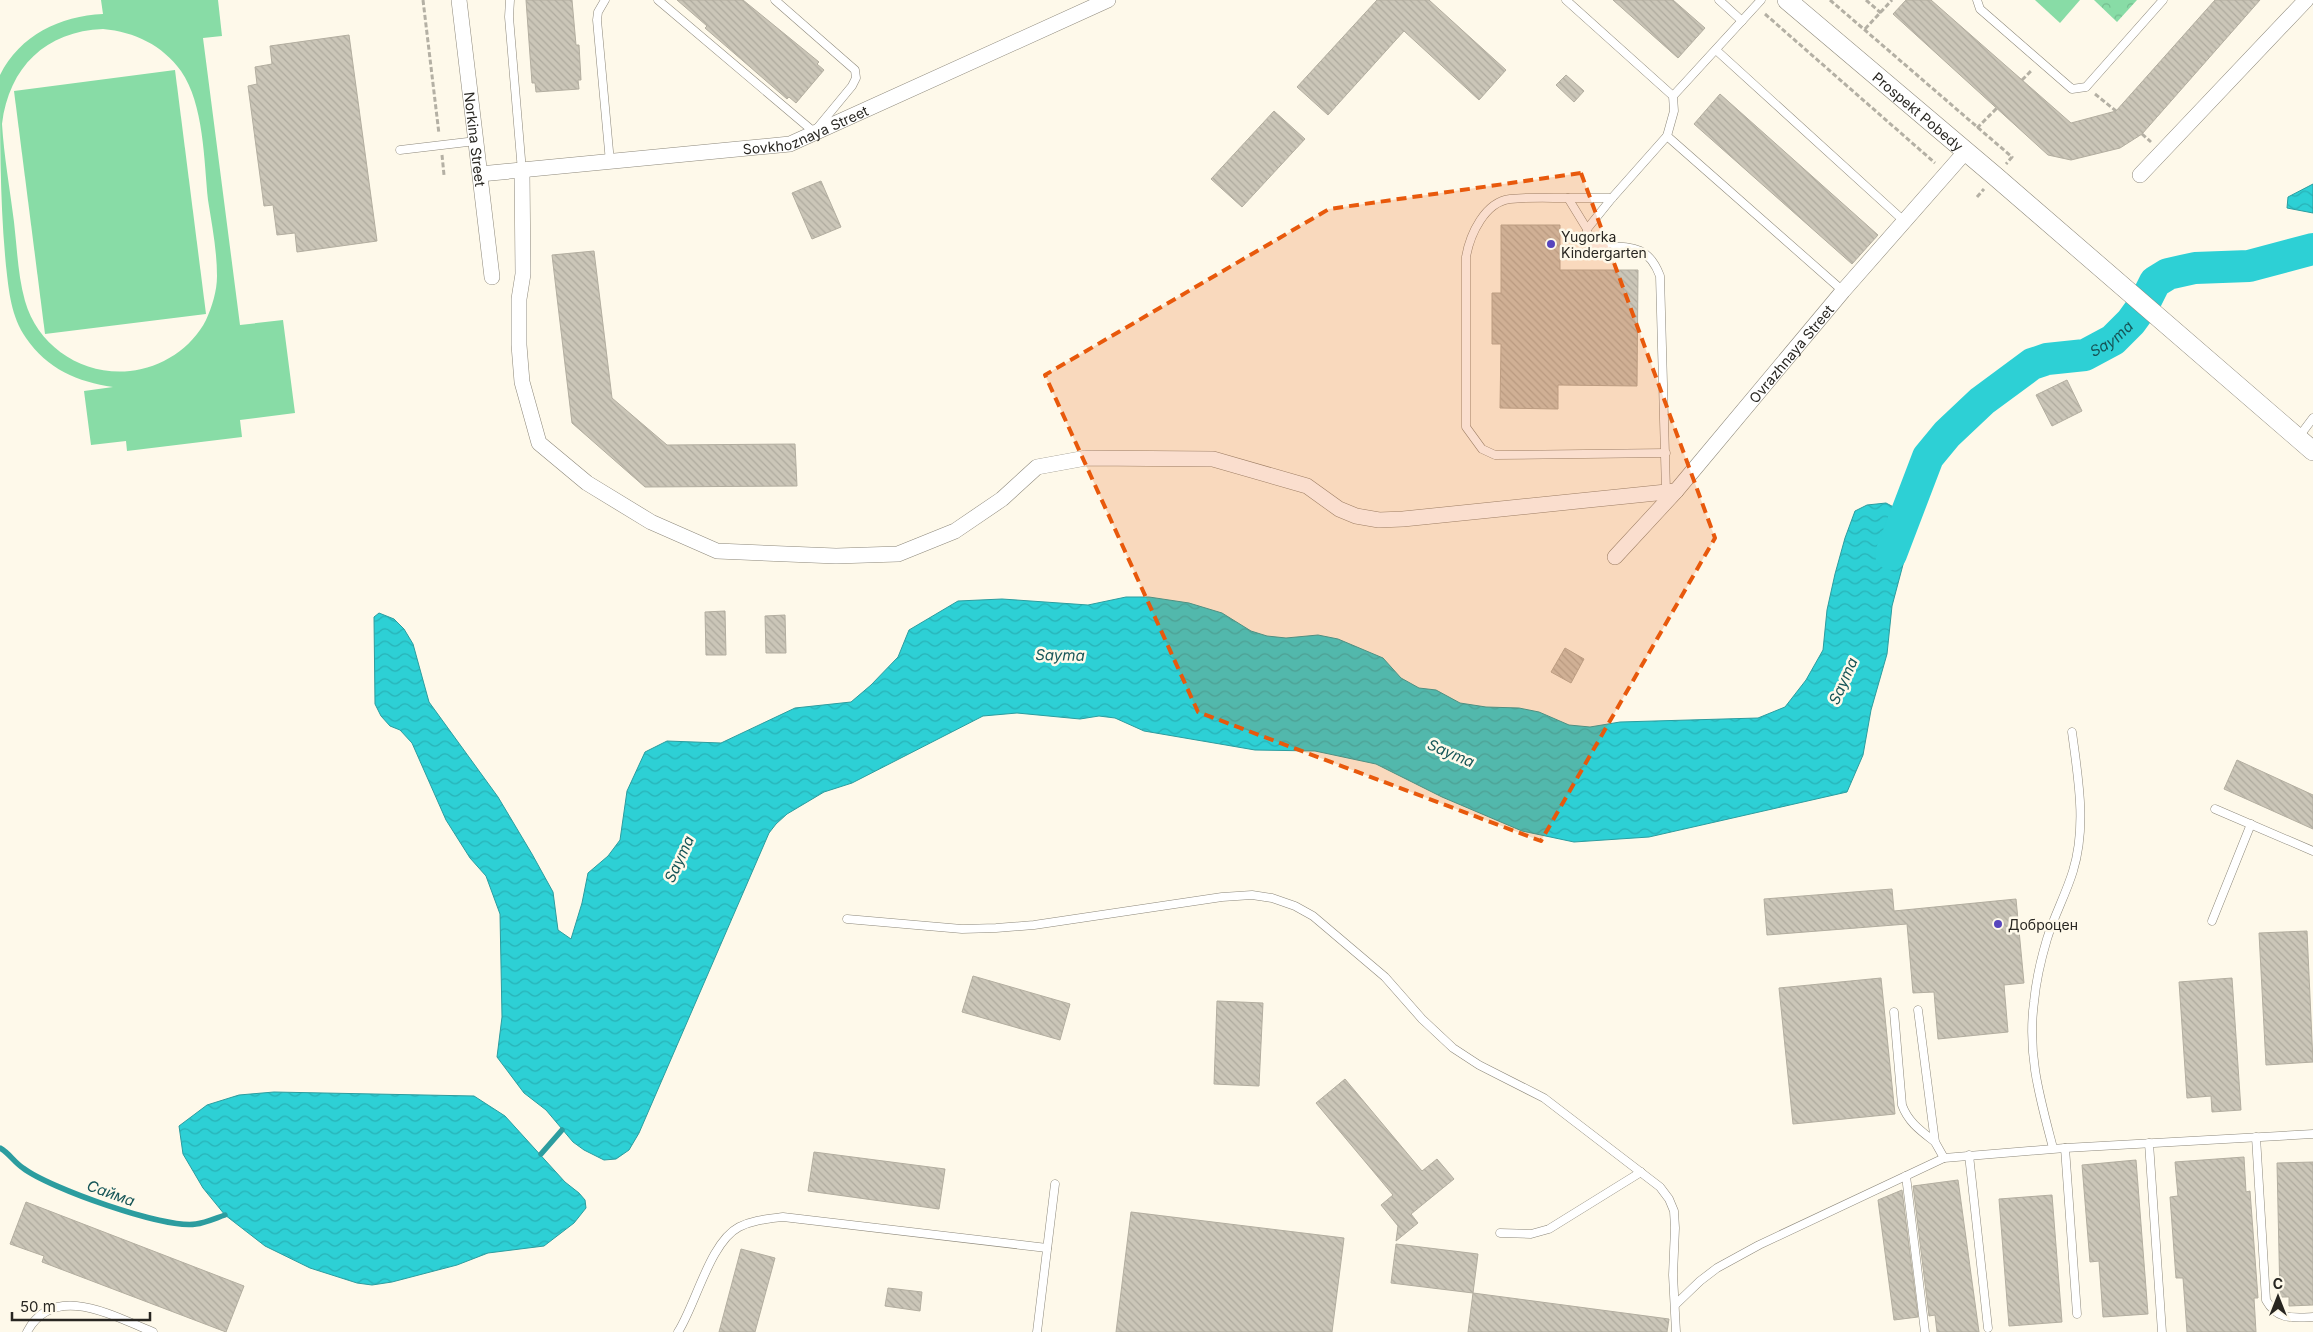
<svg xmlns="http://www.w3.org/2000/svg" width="2313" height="1332" viewBox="0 0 2313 1332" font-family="Inter,sans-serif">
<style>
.forest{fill:url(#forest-crowns)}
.pitch{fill:#88dca6;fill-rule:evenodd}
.water{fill:url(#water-waves);stroke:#2c9d9f}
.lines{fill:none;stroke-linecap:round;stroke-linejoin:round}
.stream{stroke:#2c9d9f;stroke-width:5.5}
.river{stroke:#2dd0d5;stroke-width:32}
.building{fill:url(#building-back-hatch);stroke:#b3aea0}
.service-casing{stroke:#8d887b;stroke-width:9}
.minor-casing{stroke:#8d887b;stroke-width:16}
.tertiary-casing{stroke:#8d887b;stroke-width:20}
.path{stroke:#b4b0a4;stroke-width:3;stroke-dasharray:5 2.5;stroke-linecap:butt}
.service{stroke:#fff;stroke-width:8}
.minor{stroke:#fff;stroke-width:15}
.tertiary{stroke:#fff;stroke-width:19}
.marked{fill:#e8590c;fill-opacity:0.2;stroke:#e8590c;stroke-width:4;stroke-dasharray:10 6;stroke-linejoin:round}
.poi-dot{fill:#5745bd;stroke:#fef9ea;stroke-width:2}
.labels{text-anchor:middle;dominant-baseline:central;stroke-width:5;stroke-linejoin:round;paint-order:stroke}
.street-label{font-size:14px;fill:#282621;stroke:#fef9ea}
.poi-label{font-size:14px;fill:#282621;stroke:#fef9ea;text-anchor:start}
.water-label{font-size:15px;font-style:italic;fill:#165557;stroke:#fef9ea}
</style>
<defs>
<pattern id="forest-crowns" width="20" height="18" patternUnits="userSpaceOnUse" patternTransform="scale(1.25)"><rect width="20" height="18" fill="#88dca6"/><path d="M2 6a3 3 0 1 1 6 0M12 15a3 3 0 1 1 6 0" fill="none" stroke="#75bd8f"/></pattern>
<pattern id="water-waves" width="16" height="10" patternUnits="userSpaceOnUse" patternTransform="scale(1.25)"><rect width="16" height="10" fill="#2dd0d5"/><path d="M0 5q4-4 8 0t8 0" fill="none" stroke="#28b2b7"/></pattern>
<pattern id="building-back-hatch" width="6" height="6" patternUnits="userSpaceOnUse" patternTransform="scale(1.25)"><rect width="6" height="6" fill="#cbc6b8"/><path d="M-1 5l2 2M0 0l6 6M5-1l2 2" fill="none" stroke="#aeaa9e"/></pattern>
</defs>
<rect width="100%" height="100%" fill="#fef9ea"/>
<path class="forest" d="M2094 0H2137L2117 22Z"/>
<g class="pitch">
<path d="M101 0H218L222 36 203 38 240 325 283 320 295 413 240 420 242 437 127 451 126 441 91 445 84 391 113 387C78 382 47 369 26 338 11 316 9 292 6 266 0 203 0 139 0 75 20 35 60 16 103 14ZM103 29C135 32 162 45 181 71 204 104 204 161 208 200 212 225 217 251 217 276 217 291 212 307 206 320 192 348 161 368 130 371 83 376 38 347 25 301 18 276 17 248 14 222 10 189 4 157 2 124 9 67 46 31 103 29Z"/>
<path d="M2035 0H2080L2060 23Z"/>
<path d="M175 70 206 314 45 334 14 91Z"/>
</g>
<g class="water">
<path d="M2313 184V213L2287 208 2288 197Z"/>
<path d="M1886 503 1905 513 1911 524 1909 542 1892 606 1887 654 1871 710 1863 755 1847 792 1649 837 1574 842 1522 831 1442 797 1376 764 1315 751 1255 750 1144 731 1115 718 1099 716 1080 719 1017 713 983 716 852 783 824 792 787 814 776 824 769 833 639 1133 629 1150 616 1159 604 1160 584 1150 573 1142 546 1110 524 1093 497 1057 502 1017 500 914 486 876 470 858 446 820 412 743 400 730 390 726 381 716 375 704 374 617 379 613 394 619 404 629 413 644 429 702 498 797 532 854 553 892 558 930 571 939 582 903 588 873 608 856 620 840 627 791 645 752 667 741 721 743 795 708 851 702 871 685 898 657 909 630 958 601 1002 599 1088 605 1126 597H1149L1189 603 1222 613 1251 631 1267 636 1286 638 1318 635 1338 639 1383 658 1401 678 1419 688 1436 690 1460 703 1486 707 1519 708 1539 712 1569 725 1590 727 1620 722 1758 718 1785 707 1806 680 1823 650 1827 610 1835 574 1845 538 1855 511 1867 505Z"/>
<path d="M274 1092 474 1096 505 1116 565 1182 579 1193 585 1200 586 1208 574 1223 544 1246 488 1253 457 1265 392 1282 372 1285 357 1283 310 1268 265 1246 225 1215 203 1188 183 1154 179 1126 207 1105 239 1095Z"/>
</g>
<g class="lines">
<g class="stream">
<path d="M0 1148C9 1153 14 1162 23 1168 49 1188 164 1229 196 1224 205 1223 216 1218 225 1215"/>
<path d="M541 1154 562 1130"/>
</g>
<path class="river" id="s1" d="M1891 554 1928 457 1947 434 1982 401 2032 364 2047 359 2085 355 2113 340 2131 322 2144 304 2155 282 2168 274 2195 268 2249 266 2313 249"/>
</g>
<g class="building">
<path d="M526 0H572L576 45H579L581 80H578L579 89 536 92 535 83H532Z"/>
<path d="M677 0H743L819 62 817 64 824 70 796 103 789 97 787 99 705 28 707 26Z"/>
<path d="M1377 0H1429L1506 70 1479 100 1404 31 1328 115 1297 87Z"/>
<path d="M1613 0H1673L1705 28 1678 58Z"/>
<path d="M1906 0H1931L2071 123 2116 111 2215 0H2260L2142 134 2120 148 2071 160 2048 155 1893 14Z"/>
<path d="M349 35 377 241 297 252 295 233 277 235 273 205 264 206 248 86 257 84 255 67 272 64 270 46Z"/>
<path d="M1566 75 1584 91 1574 102 1556 85Z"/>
<path d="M1720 94 1878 235 1852 264 1694 124Z"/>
<path d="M1274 111 1305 139 1242 207 1211 179Z"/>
<path d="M821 181 841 227 812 239 792 193Z"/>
<path d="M1501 225H1560V270H1638L1637 386 1558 385V409L1500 408 1501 344H1492V293H1501Z"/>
<path d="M594 251 612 398 667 445 795 444 797 486 645 487 572 423 552 255Z"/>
<path d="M2067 380 2082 411 2052 426 2036 395Z"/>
<path d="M725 611 726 655H706L705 612Z"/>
<path d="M785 615 786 653H766L765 616Z"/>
<path d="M1565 648 1584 659 1571 683 1551 672Z"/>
<path d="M2237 760 2313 795V829L2224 789Z"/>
<path d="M1892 889 1894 911 2016 899 2024 983 2004 985 2008 1032 1938 1039 1934 992 1913 993 1907 924 1767 935 1764 899Z"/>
<path d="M2307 931 2313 1062 2266 1065 2259 933Z"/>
<path d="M973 976 1070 1004 1060 1040 962 1012Z"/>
<path d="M1881 978 1895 1114 1793 1124 1779 988Z"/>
<path d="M2232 978 2241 1110 2212 1112 2211 1096 2187 1098 2179 982Z"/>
<path d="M1217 1001 1263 1003 1259 1086 1214 1084Z"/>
<path d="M1345 1079 1422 1171 1437 1159 1454 1179 1411 1214 1418 1223 1396 1241 1398 1226 1381 1205 1393 1195 1316 1103Z"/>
<path d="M814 1152 945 1169 939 1209 808 1191Z"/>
<path d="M2244 1157 2246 1192 2250 1191 2258 1298H2254L2256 1332H2187L2183 1278H2176L2170 1197 2178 1196 2175 1162Z"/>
<path d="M2136 1160 2148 1314 2103 1317 2099 1261 2090 1262 2082 1165Z"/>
<path d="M2313 1162V1305L2289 1306V1297H2280L2277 1163Z"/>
<path d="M1958 1180 1979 1332H1937L1935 1315 1929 1316 1913 1186Z"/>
<path d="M1902 1190 1918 1317 1894 1320 1878 1200Z"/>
<path d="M2052 1195 2062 1322 2009 1326 1999 1199Z"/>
<path d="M26 1202 244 1286 226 1332 42 1262 44 1256 10 1244Z"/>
<path d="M1131 1212 1344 1238 1332 1332H1116Z"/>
<path d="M1396 1244 1478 1254 1473 1293 1391 1283Z"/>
<path d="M741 1249 775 1258 755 1332H719Z"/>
<path d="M888 1288 922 1292 920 1311 885 1306Z"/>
<path d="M1473 1293 1669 1319 1667 1332H1468Z"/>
</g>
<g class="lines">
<g class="service-casing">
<g id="service">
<path d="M510 0 509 17 522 171"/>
<path d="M605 0 598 12 597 20 610 162"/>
<path d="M658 0 814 132 852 86 856 78 855 70 775 0"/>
<path d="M1566 0 1673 96"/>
<path d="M1719 0 1742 21"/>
<path d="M1761 0 1673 96 1674 111 1667 136 1843 291"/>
<path d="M1977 0 1980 9 2072 89 2086 87 2163 0"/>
<path d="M1716 50 1904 221"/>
<path d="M400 150 476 141"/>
<path d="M1568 198H1612"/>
<path d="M1587 229 1568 198C1549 198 1529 197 1510 199 1485 202 1470 234 1466 257V427L1482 449 1495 455 1666 453"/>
<path d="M2298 438 2313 418"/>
<path d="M1666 491 1660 276C1647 241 1626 248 1595 246L1590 244 1587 240V229L1612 198 1667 136"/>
<path d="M2215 809 2313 851"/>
<path d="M847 919 962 929 996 928 1034 925 1222 897 1252 895 1272 898 1295 906 1313 916 1385 977 1422 1019 1453 1048 1479 1065 1544 1098 1660 1187 1669 1199 1674 1211 1675 1228 1673 1275 1676 1332"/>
<path d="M2212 921 2251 824"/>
<path d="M1918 1010 1935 1142 1944 1158 2065 1148 2313 1134"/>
<path d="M1894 1012 1902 1105C1908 1122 1921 1131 1935 1142"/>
<path d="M2256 1137 2266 1300C2277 1320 2292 1318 2313 1317"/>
<path d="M2149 1143 2162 1332"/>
<path d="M2053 1148C2040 1098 2027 1055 2034 1002 2036 981 2041 959 2047 939 2054 916 2066 894 2073 871 2087 825 2078 778 2072 732"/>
<path d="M2065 1148 2077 1314"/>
<path d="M1969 1155 1988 1328"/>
<path d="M1906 1176 1925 1332"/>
<path d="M1500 1233 1531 1234 1549 1229 1641 1172"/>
<path d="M1676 1304 1700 1281 1717 1268 1759 1245 1944 1158"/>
<path d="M27 1332C54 1281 115 1317 153 1332"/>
<path d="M678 1332C696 1304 710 1242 739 1227 753 1220 767 1219 783 1217L1047 1248"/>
<path d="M1037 1332 1055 1184"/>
</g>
</g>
<g class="minor-casing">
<g id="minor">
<path id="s2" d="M459 0 492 277"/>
<path d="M522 171 523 274 519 299V345L522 382 539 443 587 483 651 522 717 551 836 556 898 554 955 531 1002 499 1037 467 1086 458 1213 459 1307 486 1339 509 1356 516 1379 520 1403 519 1676 491"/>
<path id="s3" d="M480 174 790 144 1108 0"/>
<path d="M2140 175 2306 0"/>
<path id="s4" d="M1615 557 1676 491 1843 291 1966 151"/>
</g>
</g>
<g class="tertiary-casing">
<g id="tertiary">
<path id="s5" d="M1787 0 1995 176 2313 451"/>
</g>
</g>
<g class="path">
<path d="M423 0 439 134"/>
<path d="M1830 0 2012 157 2006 164"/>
<path d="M1866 0 1881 13"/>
<path d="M1765 14 1935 163"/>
<path d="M1865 29 1892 0"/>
<path d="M2022 80 2032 70"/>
<path d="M2095 94 2116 111"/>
<path d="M1977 128 1997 108"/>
<path d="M2142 134 2151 142"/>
<path d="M442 155 444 175"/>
<path d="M1977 197 1984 189"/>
</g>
<use href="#service" class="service"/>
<use href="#minor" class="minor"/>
<use href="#tertiary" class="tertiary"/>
</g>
<path class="marked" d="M1581 173 1715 538 1541 841 1198 712 1045 375 1329 209Z"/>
<g class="poi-dot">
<circle cx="1551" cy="244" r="5"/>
<circle cx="1998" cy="924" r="5"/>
</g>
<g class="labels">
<g class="street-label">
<text stroke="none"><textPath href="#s5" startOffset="172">Prospekt Pobedy</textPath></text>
<text stroke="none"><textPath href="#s3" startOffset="330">Sovkhoznaya Street</textPath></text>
<text stroke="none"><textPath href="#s2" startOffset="140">Norkina Street</textPath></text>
<text stroke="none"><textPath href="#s4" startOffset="269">Ovrazhnaya Street</textPath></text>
</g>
<g class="poi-label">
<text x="1561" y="236">Yugorka<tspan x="1561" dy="16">Kindergarten</tspan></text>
<text x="2008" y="924">Доброцен</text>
</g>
<g class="water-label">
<text stroke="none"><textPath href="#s1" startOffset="329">Sayma</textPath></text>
<text transform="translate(1060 655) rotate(1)">Sayma</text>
<text transform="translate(1843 681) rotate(-66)">Sayma</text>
<text transform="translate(1451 753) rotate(23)">Sayma</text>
<text transform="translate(679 859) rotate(-65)">Sayma</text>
<text transform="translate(111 1193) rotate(20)">Сайма</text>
</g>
</g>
<g transform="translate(2278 1297)" stroke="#fef9ea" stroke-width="4" paint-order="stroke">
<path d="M0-4L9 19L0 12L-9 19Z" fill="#282621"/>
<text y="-8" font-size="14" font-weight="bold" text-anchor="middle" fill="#282621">С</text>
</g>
<path d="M12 1312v8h138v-8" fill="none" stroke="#282621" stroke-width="2.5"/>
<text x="20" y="1312" font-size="15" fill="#282621" stroke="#fef9ea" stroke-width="4" paint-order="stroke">50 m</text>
</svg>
